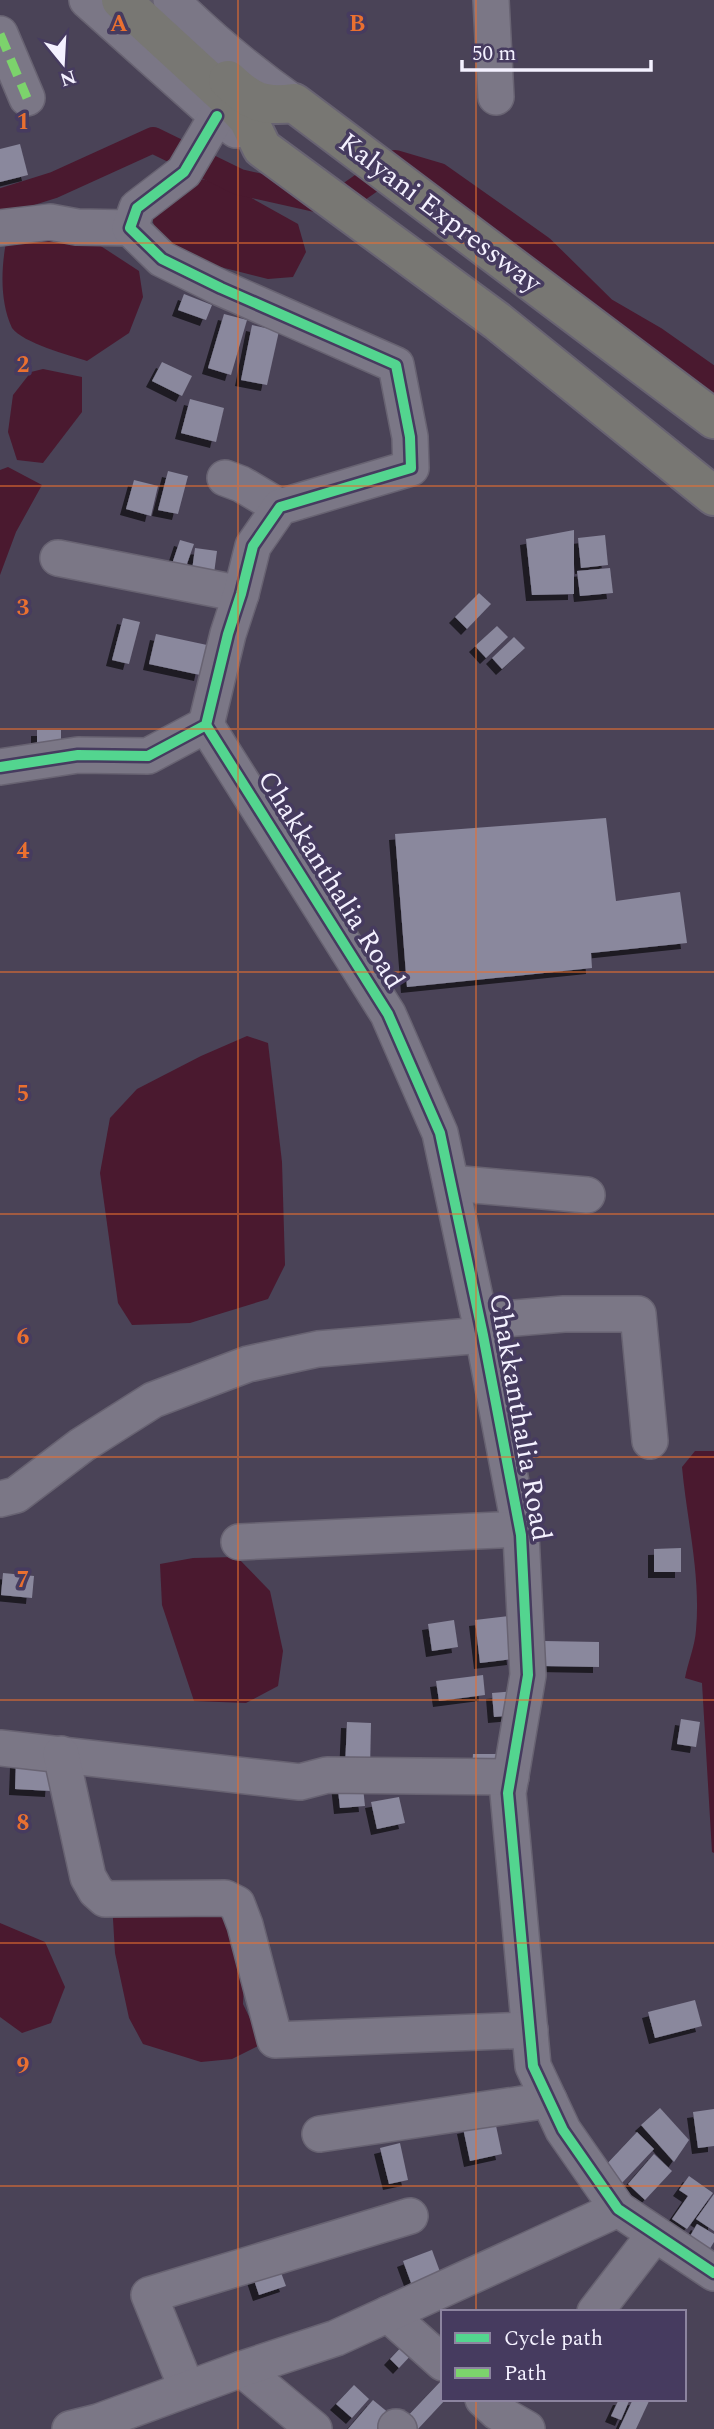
<svg xmlns="http://www.w3.org/2000/svg" width="714" height="2429" viewBox="0 0 714 2429" font-family="Spectral,serif">
<style>
.water{fill:#4a192f}
.lines{fill:none;stroke-linecap:round;stroke-linejoin:round}
.canal{stroke:#4a192f;stroke-width:26}
.building{fill:#8a889d;filter:url(#shadow)}
.minor-casing{stroke:#686372;stroke-width:38}
.highway-casing{stroke:#686372;stroke-width:42}
.minor{stroke:#7b7786;stroke-width:35}
.highway{stroke:#787773;stroke-width:38}
.quiet{stroke:#7cd36c;stroke-width:9;stroke-dasharray:18 9;stroke-linecap:butt}
.cycleway-casing{stroke:#463b5f;stroke-width:15}
.cycleway{stroke:#53d58f;stroke-width:10}
.grid{fill:none;stroke:#ea7030;stroke-width:2;stroke-opacity:0.55}
.labels{text-anchor:middle;dominant-baseline:central;stroke-width:7;stroke-linejoin:round;paint-order:stroke}
.street-label{font-size:28px;fill:#f4f1ff;stroke:#463b5f}
.grid-label{font-size:23px;text-anchor:middle;font-weight:bold;fill:#ea7030;stroke:#463b5f;stroke-width:7;stroke-linejoin:round;paint-order:stroke}
</style>
<defs>
<filter id="shadow"><feDropShadow dx="-6" dy="6" stdDeviation="0" flood-color="#0009"/></filter>
</defs>
<rect width="100%" height="100%" fill="#4a4357"/>
<g class="water">
<path d="M187 176 228 185 298 224 306 252 293 277 268 279 193 260 157 236 149 208Z"/>
<path d="M40 236 90 239 139 271 143 297 129 333 87 361C69 355 23 343 12 328 0 302 1 270 6 242Z"/>
<path d="M43 369 82 377V412L43 463 17 460 8 432 13 395 31 372Z"/>
<path d="M8 467 42 485 16 532 0 575V470Z"/>
<path d="M247 1036 268 1043 282 1162 285 1265 268 1299 190 1323 132 1325 118 1303 100 1173 110 1118 137 1089 201 1056Z"/>
<path d="M695 1451H714V1853L712 1852 702 1683 685 1678C688 1662 695 1646 696 1630 701 1576 687 1521 682 1467Z"/>
<path d="M237 1557 270 1591 283 1651 278 1686 246 1703 194 1701 162 1605 160 1564 193 1558Z"/>
<path d="M135 1895 233 1918 245 1962 243 2004 262 2044 232 2059 201 2062 143 2044 129 2018 115 1953 112 1902Z"/>
<path d="M0 1923 45 1942 65 1987 51 2023 22 2033 0 2017Z"/>
</g>
<g class="lines">
<path class="canal" d="M0 202 54 185 153 140 239 182 316 199 345 198 395 163 439 176 541 248 604 310 654 339 714 381"/>
</g>
<g class="building">
<path d="M20 144 28 175 0 182V149Z"/>
<path d="M184 294 212 305 206 320 178 310Z"/>
<path d="M224 314 247 320 231 375 208 368Z"/>
<path d="M252 325 279 331 267 385 241 380Z"/>
<path d="M162 362 192 376 182 396 152 381Z"/>
<path d="M190 399 224 408 216 442 181 433Z"/>
<path d="M168 471 188 476 178 514 158 510Z"/>
<path d="M134 480 158 486 151 516 126 509Z"/>
<path d="M574 530V594L532 595 526 539Z"/>
<path d="M605 535 608 565 581 568 578 538Z"/>
<path d="M180 540 194 544 184 572 171 567Z"/>
<path d="M195 548 217 551 213 581 191 578Z"/>
<path d="M610 568 613 593 580 596 577 571Z"/>
<path d="M479 593 491 604 467 629 455 617Z"/>
<path d="M123 618 140 622 129 664 112 660Z"/>
<path d="M497 626 508 637 486 658 475 646Z"/>
<path d="M156 634 207 645 200 675 149 664Z"/>
<path d="M514 637 525 648 502 669 492 658Z"/>
<path d="M37 730H61V755L37 756Z"/>
<path d="M606 818 616 901 680 892 687 943 591 953 592 968 407 987 395 834Z"/>
<path d="M681 1548V1572H654V1549Z"/>
<path d="M3 1573 34 1576 32 1598 1 1595Z"/>
<path d="M509 1616 513 1659 480 1663 475 1620Z"/>
<path d="M454 1620 458 1647 432 1651 428 1624Z"/>
<path d="M544 1641 599 1642V1667L544 1666Z"/>
<path d="M483 1675 485 1695 439 1701 436 1681Z"/>
<path d="M516 1691 518 1715 494 1717 492 1693Z"/>
<path d="M681 1719 700 1722 696 1747 677 1744Z"/>
<path d="M347 1722 371 1723 370 1769 345 1768Z"/>
<path d="M473 1754H499V1769H472Z"/>
<path d="M16 1761 53 1763 51 1791 15 1789Z"/>
<path d="M362 1778 365 1806 340 1808 337 1781Z"/>
<path d="M399 1797 405 1823 377 1829 371 1802Z"/>
<path d="M695 2000 702 2026 655 2038 648 2012Z"/>
<path d="M660 2108 689 2140 674 2162 641 2125Z"/>
<path d="M714 2109V2146L698 2148 693 2112Z"/>
<path d="M495 2121 502 2154 470 2161 463 2128Z"/>
<path d="M637 2132 654 2149 621 2184 603 2168Z"/>
<path d="M400 2143 408 2180 389 2184 380 2148Z"/>
<path d="M654 2154 672 2171 645 2200 628 2184Z"/>
<path d="M689 2176 713 2193 687 2229 672 2219 688 2196 679 2190Z"/>
<path d="M714 2194V2231L696 2219Z"/>
<path d="M697 2224 714 2234V2242L706 2255 686 2243Z"/>
<path d="M432 2250 443 2280 414 2291 403 2261Z"/>
<path d="M277 2262 286 2286 259 2295 251 2271Z"/>
<path d="M405 2343 414 2352 399 2368 390 2359Z"/>
<path d="M441 2381 443 2399H446L418 2429H409L402 2422Z"/>
<path d="M354 2385 369 2399 352 2418 336 2404Z"/>
<path d="M619 2399H630L621 2420 611 2416Z"/>
<path d="M633 2399H650L636 2429H619Z"/>
<path d="M373 2400 390 2414 377 2429H348Z"/>
</g>
<g class="lines">
<g class="minor-casing">
<g id="minor">
<path d="M87 0 217 116 236 130"/>
<path d="M171 0C209 38 250 72 294 103"/>
<path d="M491 0 496 97"/>
<path d="M0 34 27 98"/>
<path d="M0 228 50 222 77 227 130 228"/>
<path d="M225 478 241 484 280 507"/>
<path d="M58 558 241 594"/>
<path d="M206 725 388 1014 440 1133 483 1335 521 1535 528 1675 508 1793 533 2066 563 2130 618 2209 714 2273"/>
<path d="M0 767 78 755 148 756 206 725 228 634 241 594 253 546 280 507 411 468 410 437 396 365 221 288 162 259 130 228 137 208 184 172 217 116"/>
<path d="M451 1183 587 1195"/>
<path d="M480 1321 564 1314H638L650 1441"/>
<path d="M0 1499 16 1495 82 1445 153 1400 248 1364 318 1349 483 1335"/>
<path d="M239 1542 520 1529"/>
<path d="M0 1748 300 1782 327 1775 511 1777"/>
<path d="M61 1754 88 1877 96 1891 105 1899 225 1898 237 1904 245 1925 275 2040 530 2030"/>
<path d="M320 2134 549 2100"/>
<path d="M595 2312 655 2234"/>
<path d="M388 2314 443 2363"/>
<path d="M242 2369 314 2429"/>
<path d="M187 2389 149 2295 410 2216"/>
<path d="M483 2399 497 2412 527 2429"/>
<path d="M396 2427 399 2429"/>
<path d="M70 2429 98 2422 242 2369 336 2338 618 2209"/>
</g>
</g>
<g class="highway-casing">
<g id="highway">
<path d="M121 0 234 104 248 119 262 148 497 321 714 496"/>
<path d="M228 80C251 102 263 107 294 103L714 419"/>
</g>
</g>
<use href="#minor" class="minor"/>
<use href="#highway" class="highway"/>
<path class="quiet" d="M0 34 27 98"/>
<g class="cycleway-casing">
<g id="cycleway">
<path d="M206 725 388 1014 440 1133 483 1335 521 1535 528 1675 508 1793 533 2066 563 2130 618 2209 714 2273"/>
<path d="M0 767 78 755 148 756 206 725 228 634 241 594 253 546 280 507 411 468 410 437 396 365 221 288 162 259 130 228 137 208 184 172 217 116"/>
</g>
</g>
<use href="#cycleway" class="cycleway"/>
</g>
<path class="grid" d="M238 0V2429M476 0V2312M0 243H714M0 486H714M0 729H714M0 972H714M0 1214H714M0 1457H714M0 1700H714M0 1943H714M0 2186H714M476 2399V2429"/>
<g class="labels">
<g class="street-label">
<text transform="translate(440 213) rotate(37)">Kalyani Expressway</text>
<text transform="translate(331 880) rotate(58)">Chakkanthalia Road</text>
<text transform="translate(520 1417) rotate(80)">Chakkanthalia Road</text>
</g>
</g>
<g class="grid-label">
<text x="119" y="31">A</text>
<text x="357" y="31">B</text>
<text x="23" y="129">1</text>
<text x="23" y="372">2</text>
<text x="23" y="615">3</text>
<text x="23" y="858">4</text>
<text x="23" y="1101">5</text>
<text x="23" y="1344">6</text>
<text x="23" y="1587">7</text>
<text x="23" y="1830">8</text>
<text x="23" y="2073">9</text>
</g>
<rect x="441" y="2310" width="245" height="91" fill="#463b5f" stroke="#8c849f" stroke-width="2"/>
<rect x="455" y="2333" width="35" height="10" fill="#53d58f" stroke="#8c849f" stroke-width="2"/>
<text x="504" y="2345" font-size="21" fill="#f4f1ff">Cycle path</text>
<rect x="455" y="2368" width="35" height="10" fill="#7cd36c" stroke="#8c849f" stroke-width="2"/>
<text x="504" y="2380" font-size="21" fill="#f4f1ff">Path</text>
<g transform="translate(63 63) rotate(162)" stroke="#463b5f" stroke-width="5" paint-order="stroke">
<path d="M0-5L12 26L0 18L-12 26Z" fill="#f4f1ff"/>
<text y="-10" font-size="19" font-weight="bold" text-anchor="middle" fill="#f4f1ff">N</text>
</g>
<path d="M462 60v10h189v-10" fill="none" stroke="#f4f1ff" stroke-width="3.5"/>
<text x="472" y="60" font-size="21" fill="#f4f1ff" stroke="#463b5f" stroke-width="5" paint-order="stroke">50 m</text>
</svg>
